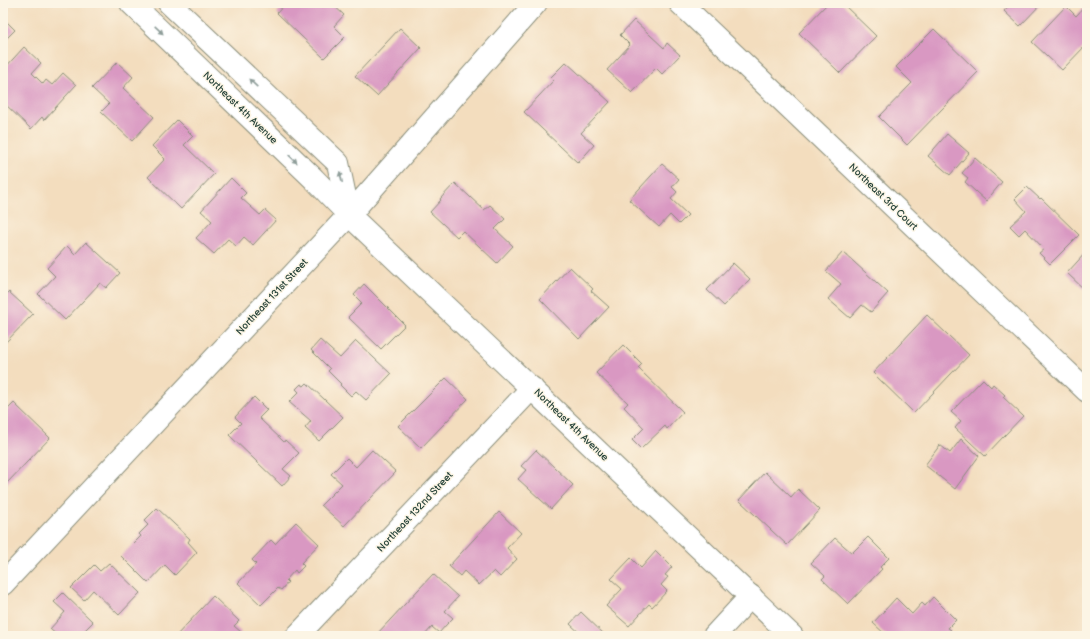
<svg xmlns="http://www.w3.org/2000/svg" width="1090" height="639" viewBox="0 0 1090 639" font-family="'Balsamiq Sans',sans-serif">
<style>
.building{fill:#d998c2}
.lines{fill:none;stroke-linecap:round;stroke-linejoin:round}
.minor-casing{stroke:#898d79;stroke-width:24}
.minor{stroke:#fff;stroke-width:22}
.oneway{fill:#8f9e9a}
.labels{text-anchor:middle;dominant-baseline:central;stroke-width:3;stroke-linejoin:round;paint-order:stroke}
.street-label{font-size:10px;fill:#1f3d34;stroke:#fcf5e5}
</style>
<rect width="100%" height="100%" fill="#fcf5e5"/>
<filter id="ink" filterUnits="userSpaceOnUse"><feTurbulence type="fractalNoise" baseFrequency=".025" numOctaves="2"/><feDisplacementMap in="SourceGraphic" scale="8" xChannelSelector="R" yChannelSelector="G"/><feConvolveMatrix kernelMatrix="1 2 1 2 8 2 1 2 1" color-interpolation-filters="sRGB"/></filter>
<filter id="wash" filterUnits="userSpaceOnUse"><feTurbulence type="fractalNoise" baseFrequency=".012" numOctaves="4" result="noise"/><feDisplacementMap in="SourceGraphic" scale="16" xChannelSelector="R" yChannelSelector="G"/><feGaussianBlur stdDeviation="0.9" result="paint"/><feColorMatrix in="noise" values="0 0 0 0 0 0 0 0 0 0 0 0 0 0 0 0 0 1.4 0 .05"/><feComposite in="paint" operator="in"/></filter>
<g filter="url(#wash)">
<rect width="100%" height="100%" fill="#f3ddbe"/>
<g id="blocks">
<g class="building">
<path d="M286 3H331L344 15 334 26 345 37 324 58 277 13Z"/>
<path d="M828 3H842L876 36 840 73 799 33Z"/>
<path d="M1011 3H1042L1020 26 1004 11Z"/>
<path d="M1087 4V44L1062 70 1032 42 1066 6 1076 16Z"/>
<path d="M3 18 15 30 3 42Z"/>
<path d="M634 20 664 48 667 43 680 55 662 74 656 68 632 93 607 70 630 45 620 35Z"/>
<path d="M400 28 421 48 377 96 355 76Z"/>
<path d="M934 29 978 72 907 145 879 117 912 83 896 67Z"/>
<path d="M24 47 41 63 32 73 43 84 46 80 52 85 63 73 76 85 44 120 42 117 31 129 3 102V70Z"/>
<path d="M117 62 133 77 123 88 154 117 132 141 101 112 109 104 92 88Z"/>
<path d="M566 62 610 102 581 133 594 145 578 163 524 112 553 81 550 78Z"/>
<path d="M177 120 193 136 184 145 214 174 181 209 148 177 165 159 152 146Z"/>
<path d="M947 134 969 153 950 175 928 156Z"/>
<path d="M975 158 1002 182 986 201 965 182 968 178 962 173Z"/>
<path d="M662 164 679 179 672 187 677 192 671 199 688 215 679 224 670 215 659 227 629 200Z"/>
<path d="M231 178 246 193 241 198 260 215 265 210 276 220 253 245 244 237 236 246 228 239 214 254 196 238 212 221 201 211Z"/>
<path d="M455 183 484 210 490 205 505 219 495 229 513 246 497 263 463 231 457 237 430 212 441 200 440 199Z"/>
<path d="M1027 187 1040 199 1041 198 1079 235 1050 264 1039 253 1044 249 1025 229 1019 235 1010 226 1026 211 1015 199Z"/>
<path d="M86 242 120 273 106 288 100 283 65 320 38 294 55 276 47 268 67 246 75 254Z"/>
<path d="M1087 251V292L1067 273Z"/>
<path d="M843 252 888 293 871 312 862 305 850 318 828 299 841 284 826 271Z"/>
<path d="M733 263 750 279 724 306 707 290Z"/>
<path d="M570 267 593 289 591 291 609 307 579 339 540 299Z"/>
<path d="M364 284 405 325 381 349 348 317 362 303 354 295Z"/>
<path d="M9 292 33 314 3 345V298Z"/>
<path d="M927 315 969 355 914 413 873 373Z"/>
<path d="M320 340 340 358 356 341 391 374 366 400 356 391 351 396 340 385 341 384 328 371 330 369 311 350Z"/>
<path d="M623 345 642 364 638 368 683 412 667 429 665 426 641 449 632 440 644 428 624 407 628 403 596 373Z"/>
<path d="M446 378 468 399 421 448 398 426Z"/>
<path d="M983 379 991 387 993 384 1005 395 1003 397 1023 416 985 456 955 428 961 421 951 412Z"/>
<path d="M307 383 343 417 319 441 305 428 311 421 289 402 299 392 296 389 301 384 304 386Z"/>
<path d="M254 397 267 410 259 418 284 442 285 440 299 453 283 469 291 476 282 486 229 435 241 423 235 417Z"/>
<path d="M14 403 50 438 6 484 3 481V414Z"/>
<path d="M961 439 979 456 955 489 925 465 940 445 950 453Z"/>
<path d="M372 450 396 472 344 526 321 505 342 484 331 474 347 458 356 467Z"/>
<path d="M536 450 573 485 551 509 518 479 526 470 521 466Z"/>
<path d="M765 472 791 497 798 489 820 510 787 545 739 500Z"/>
<path d="M157 508 190 539 188 542 197 552 175 575 165 565 148 583 121 556 141 536 139 534 148 525 144 521Z"/>
<path d="M499 512 521 533 507 548 517 559 500 577 494 571 479 585 464 571 460 576 449 566Z"/>
<path d="M296 522 319 544 301 563 304 566 297 573 295 570 286 580 288 582 281 590 278 588 261 605 238 583 256 564 252 560 271 540 275 544Z"/>
<path d="M868 537 889 558 880 567 882 569 848 604 822 579 825 576 811 563 835 538 852 553Z"/>
<path d="M656 551 672 567 665 575 668 577 661 585 667 591 652 607 649 604 629 626 606 606 622 589 611 579 631 558 641 568Z"/>
<path d="M109 563 140 593 119 615 93 590 84 600 71 588 94 565 100 571Z"/>
<path d="M433 574 458 597 445 611 453 618 446 625 439 633 432 627 424 636H377L376 635Z"/>
<path d="M63 593 93 622 85 630 88 634 86 636H58L50 629 65 612 54 602Z"/>
<path d="M213 596 239 621 234 626 241 632 238 636H176Z"/>
<path d="M933 597 956 620 948 628 951 630 945 636H887L873 623 896 598 912 614 922 603 925 606Z"/>
<path d="M581 612 606 636H583L570 624Z"/>
</g>
</g>
</g>
<g filter="url(#ink)">
<use href="#blocks" fill-opacity="0" stroke="#898d79" stroke-width="1"/>
<g class="lines">
<g class="minor-casing">
<g id="minor">
<path d="M131 3 314 179 349 215 792 636"/>
<path d="M169 3 338 163 349 215"/>
<path d="M680 3 1087 391"/>
<path d="M3 584 349 215 536 3"/>
<path d="M297 636 532 388"/>
<path d="M714 636 751 596"/>
</g>
</g>
<use href="#minor" class="minor"/>
</g>
<defs><path id="oneway-solid" d="M-6-.8H1V-3.2L6.5 0L1 3.2V.8H-6Z"/></defs>
<g class="oneway">
<use href="#oneway-solid" transform="translate(159 30) rotate(44)"/>
<use href="#oneway-solid" transform="translate(253 83) rotate(-136)"/>
<use href="#oneway-solid" transform="translate(293 159) rotate(44)"/>
<use href="#oneway-solid" transform="translate(341 177) rotate(-103)"/>
</g>
</g>
<g class="labels">
<g class="street-label">
<text transform="translate(240 108) rotate(44)">Northeast 4th Avenue</text>
<text transform="translate(883 197) rotate(44)">Northeast 3rd Court</text>
<text transform="translate(272 297) rotate(-47)">Northeast 131st Street</text>
<text transform="translate(571 425) rotate(44)">Northeast 4th Avenue</text>
<text transform="translate(415 512) rotate(-47)">Northeast 132nd Street</text>
</g>
</g>
<rect width="1090" height="639" fill="none" stroke="#fcf5e5" stroke-width="16"/>
</svg>
